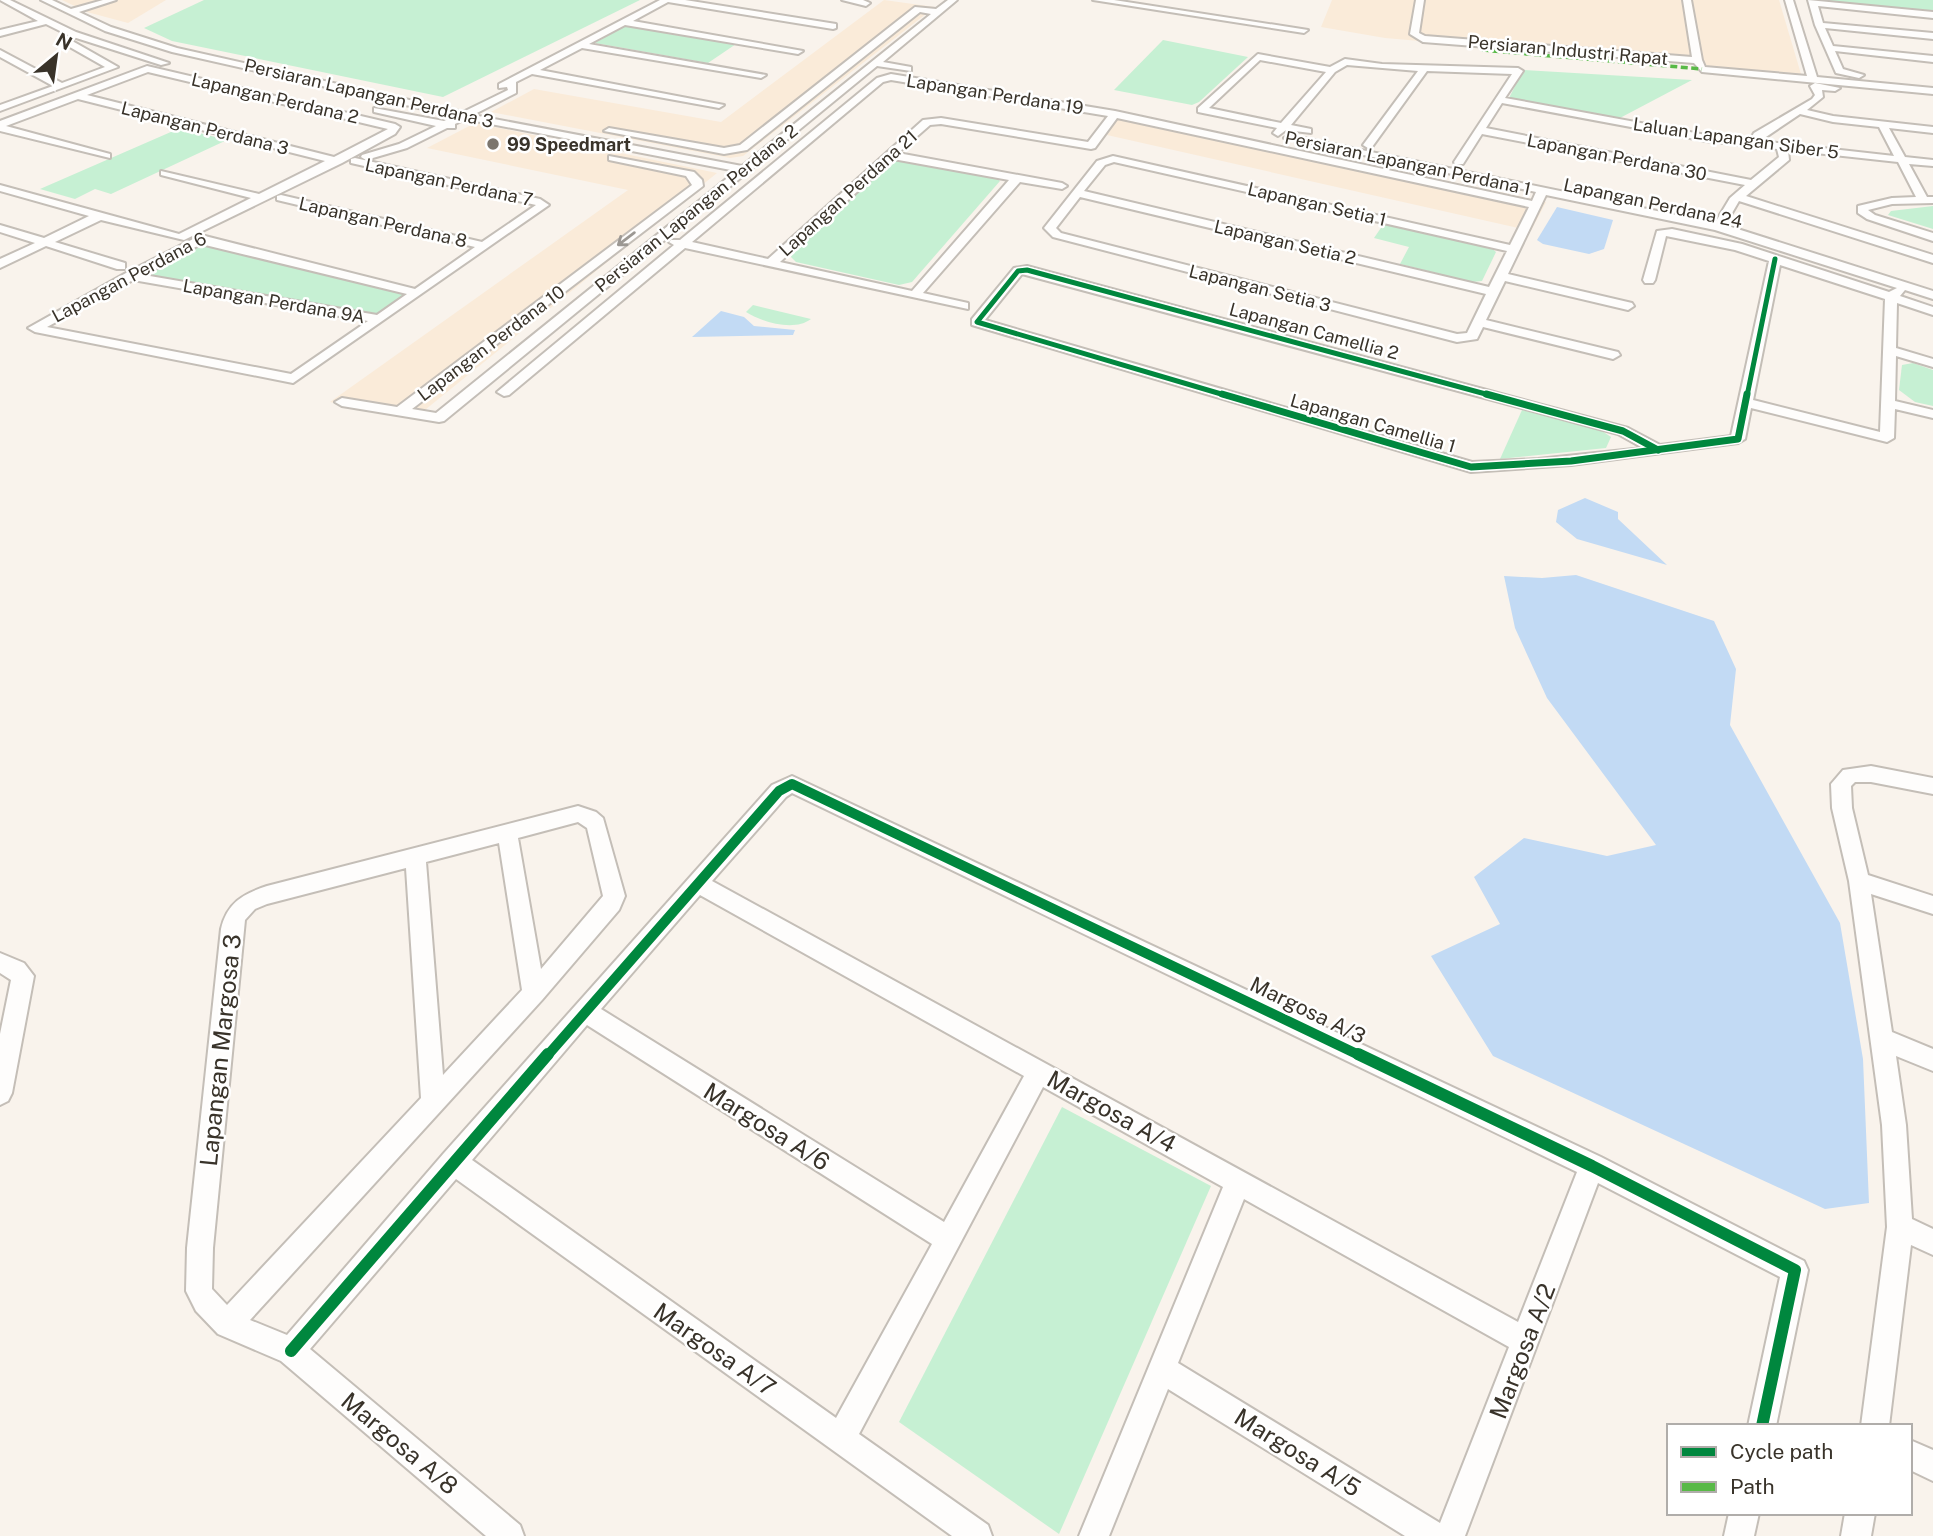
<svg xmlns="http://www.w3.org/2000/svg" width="1933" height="1536" viewBox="0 0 1933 1536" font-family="'Public Sans',sans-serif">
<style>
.built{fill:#faebd9}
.green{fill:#c6f0d3}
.water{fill:#c2daf4}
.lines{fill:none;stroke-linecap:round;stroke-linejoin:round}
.minor-casing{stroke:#c4beb7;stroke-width:4}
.minor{fill:#fefdfc;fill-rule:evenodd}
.quiet{stroke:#58b947;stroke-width:3.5;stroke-dasharray:7 3.5;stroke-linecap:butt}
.cycleway-far3-casing{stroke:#fff;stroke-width:8}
.cycleway-far2-casing{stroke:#fff;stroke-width:10}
.cycleway-far1-casing{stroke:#fff;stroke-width:14}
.cycleway-casing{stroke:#fff;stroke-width:17}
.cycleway-far3{stroke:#00873e;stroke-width:5}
.cycleway-far2{stroke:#00873e;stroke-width:7}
.cycleway-far1{stroke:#00873e;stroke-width:10}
.cycleway{stroke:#00873e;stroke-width:12}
.oneway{stroke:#9c9893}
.poi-dot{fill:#7c766e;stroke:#fff;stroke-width:2.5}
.labels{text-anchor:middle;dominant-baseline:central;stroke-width:5;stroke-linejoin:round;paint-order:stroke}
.far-street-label{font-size:18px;fill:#39332a;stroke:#fff}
.far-poi-label{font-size:18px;font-weight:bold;fill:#39332a;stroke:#fff;text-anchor:start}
.street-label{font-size:21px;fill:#39332a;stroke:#fff}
.near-street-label{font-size:24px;fill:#39332a;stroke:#fff}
</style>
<rect width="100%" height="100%" fill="#f9f3ec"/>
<g class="built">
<path d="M62 0H166L128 23 87 12Z"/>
<path d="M884 0 935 7 743 156 730 158 491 112 534 89 721 122Z"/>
<path d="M1332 0H1779L1801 74 1385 38 1321 27Z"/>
<path d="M1122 113 1546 202 1531 231 1107 135Z"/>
<path d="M475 123 717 173 415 418 330 402 628 190 427 148Z"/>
</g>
<g class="green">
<path d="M204 0H640L443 97 172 41 144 28Z"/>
<path d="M1817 0H1933V12L1817 2Z"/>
<path d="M625 26H626L736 44 708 63 595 43Z"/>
<path d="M1163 40 1248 57 1199 102 1192 105 1114 90Z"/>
<path d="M1523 70 1692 80 1618 119 1509 98Z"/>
<path d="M180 128 227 140 111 194 95 189 75 199 40 189Z"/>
<path d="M900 160 995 177 1000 181 912 282 899 285 796 262 789 255 887 164Z"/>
<path d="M1933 206V229L1888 215 1891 211Z"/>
<path d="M1385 222 1489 246 1496 252 1482 281 1472 282 1400 264 1409 247 1374 238Z"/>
<path d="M200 244 406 295 377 314 143 274Z"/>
<path d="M753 305 811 319C794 332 762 322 746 312Z"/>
<path d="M1913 363 1933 370V406L1915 402 1899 390 1902 365Z"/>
<path d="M1522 410 1602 431 1611 437 1606 448 1500 459Z"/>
<path d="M1062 1107 1211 1186 1059 1534 899 1422Z"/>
</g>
<g class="water">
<path d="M1557 207 1613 220 1604 249 1589 254 1543 244 1537 240Z"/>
<path d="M721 311 744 317 754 326 795 330 793 335 692 337Z"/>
<path d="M1585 498 1618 512V519L1667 565 1577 539 1556 522 1558 510Z"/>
<path d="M1576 575 1714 621 1736 669 1730 725 1840 923 1863 1059 1869 1203 1825 1209 1493 1056 1431 956 1500 924 1474 877 1524 838 1607 856 1656 845 1547 698 1515 628 1504 576 1542 578Z"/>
</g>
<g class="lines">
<g class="minor-casing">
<g id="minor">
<path d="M0 0H10L76 32 169 63 161 65 70 36 46 24 0 36V30L38 21Z"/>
<path d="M41 0H52L71 9 103 0H116L79 12 111 27 177 48 463 112 508 90 507 87 499 88V84L660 0H685L836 24V28L833 29 668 2 633 21 803 51 798 54 625 25 589 44 766 75 761 78 582 48 540 70 724 105 719 108 532 74 516 82V93L473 115 742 166 931 14 920 12 747 150 724 154 604 131 609 128 724 148 740 145 915 7 936 9 948 0H957L883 62 911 67V71L877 66 444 421 439 422 342 406 335 402 342 398 397 407 692 185 686 176 609 160V156L694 172 702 180 703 186 412 409 436 413 736 171 465 119 455 124V128H447L407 148 366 160 361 157 362 155 399 144 436 126 374 112V108L444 121 454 116 172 52 105 31Z"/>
<path d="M842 0H863L870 3 866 6Z"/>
<path d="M1093 0H1114L1308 30 1304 33Z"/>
<path d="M1416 0H1424L1419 33 1425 36 1692 57 1683 0H1691L1702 60 1705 67 1807 76 1785 0H1793L1817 77 1933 88V94L1702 72 1694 63 1423 42 1410 34Z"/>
<path d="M1808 0 1933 12V18L1818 6 1823 23 1933 33V39L1825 28 1833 46 1933 56V62L1835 51 1843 69 1864 75 1859 78 1836 73 1815 25Z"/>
<path d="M68 42H74L118 67 0 111V105L53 86 0 57V50L62 83 105 67 68 46Z"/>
<path d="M1258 54 1330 67 1345 59 1382 64 1518 68 1523 71 1505 98 1706 135 1750 140 1754 133 1812 99 1815 95 1810 86 1815 83 1840 88 1835 91 1822 90 1823 97 1807 110 1833 116 1933 127V133L1889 128 1905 157 1933 160V166L1909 164 1927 197H1933V203L1892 204 1868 210 1875 215 1933 233V241L1867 219 1858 213V206L1892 198 1916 197 1898 162 1788 150 1789 160 1746 196 1933 255V263L1739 201 1725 225 1933 291V299L1905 290 1900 296 1933 307V315L1897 303 1896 348 1933 359V367L1896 356 1895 401 1933 410V418L1895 409 1894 438 1887 442 1751 408 1745 439 1738 443 1571 465 1471 472 972 325V319L1014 268 1027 266 1628 428 1660 445 1731 436 1769 261 1735 250 1666 236 1655 280 1653 283H1645L1643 280 1657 231 1672 229 1742 244 1889 292 1897 288 1715 230 1546 195 1508 274 1632 303 1634 306 1628 310 1505 281 1486 320 1618 352 1620 355 1613 359 1483 327 1477 339 1457 342 1053 237 1044 228 1097 161 1113 156 1510 245 1529 207 1117 118 1095 148 1091 149 941 124 930 125 898 153 1062 183 1067 186 1062 189 1020 182 923 293 968 303V309L685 248 509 395 504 396 497 392 674 245 669 242 671 240H680L877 78 891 74 1115 111 1532 201 1536 192 1284 138 1289 135 1715 223 1730 198 1745 185 1482 134 1463 164H1455L1454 162 1512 74 1427 71 1372 147 1368 148 1363 145 1418 71 1347 65 1335 72 1291 125 1311 129V133L1286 130 1278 136 1273 133 1277 128 1198 112V108ZM1260 60 1326 72 1281 123 1209 108ZM891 80 1108 116 1088 142 941 118 923 120 768 259 692 242 883 82ZM1502 103 1706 141 1777 149 1779 157 1751 180 1486 128ZM1800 114 1833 122 1879 127 1894 156 1760 141ZM893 159 1009 180 912 291 780 262ZM1114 162 1507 251 1489 287 1084 191 1105 165ZM1080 197 1486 294 1467 333 1457 334 1061 233 1056 228ZM1780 265 1885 299 1880 432 1753 400ZM1022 274 1618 434 1643 448 1538 459 1472 462 985 320Z"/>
<path d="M147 66 395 124 400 127 395 134 342 163 184 240 101 220 55 242 125 263V269H117L46 246 0 268V259L35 243 0 232V225L44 238 89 216 0 191V185L179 234 251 198 161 175V171L259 194 325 161 78 99 6 126 110 154V158L0 131V121ZM148 72 388 129 334 157 87 95Z"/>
<path d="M355 158 540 199 549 205 293 383 35 332 28 328 126 273 201 235 415 289 475 247 277 200V196L281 195 482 242 536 205 351 163V159ZM201 244 407 294 377 315 144 275ZM133 280 368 321 291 374 47 327Z"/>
<path d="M1871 766 1933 778V794L1871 782H1855L1851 786 1852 808 1868 875 1933 896V914L1871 894 1892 1032 1933 1049V1071L1896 1056 1906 1125 1912 1219 1933 1229V1255L1911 1245 1889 1426H1861L1887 1227 1882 1125 1849 881 1832 808 1831 784 1843 770Z"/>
<path d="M792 776 1601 1157 1804 1261 1808 1270 1776 1426H1748L1780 1277 1598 1183 1465 1536H1405L1168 1389 1109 1536H1079L1223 1187 1043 1087 859 1434 988 1525 992 1536H952L456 1179 310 1349 520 1525 524 1536H486L281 1361 218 1334 196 1311 186 1291 187 1248 221 929C227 903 243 894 267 886L578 806 596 812 603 818 625 896 619 910 542 1000 250 1320 287 1335 444 1153 772 785ZM792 793 1577 1172 1518 1322 712 881 786 797ZM578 822 587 828 603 896 541 969 518 838ZM499 843 522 990 443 1075 426 862ZM406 868 421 1098 227 1305 212 1289 213 1248 245 920 255 909 267 904ZM700 895 1024 1076 944 1222 601 1009ZM587 1025 932 1244 836 1418 472 1160ZM1244 1199 1509 1347 1440 1523 1178 1363Z"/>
<path d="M0 953 24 963 34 976 12 1093 8 1101 0 1105V1034L11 980 0 973Z"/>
<path d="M1910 1440 1933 1450V1481L1910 1470Z"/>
<path d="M1729 1513H1759L1754 1536H1724Z"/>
<path d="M1845 1513H1875L1871 1536H1841Z"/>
</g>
</g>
<use href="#minor" class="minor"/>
<path class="quiet" d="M1482 50 1702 69"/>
<g class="cycleway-far3-casing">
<g id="cycleway-far3">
<path d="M1228 396 977 322 1018 271 1027 270 1493 396"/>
<path d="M1747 396 1775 259"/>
</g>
</g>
<g class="cycleway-far2-casing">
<g id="cycleway-far2">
<path d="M1222 394 1471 467 1571 461 1738 439 1747 394"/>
<path d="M1486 394 1623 431 1658 450"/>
</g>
</g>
<g class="cycleway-far1-casing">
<path id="cycleway-far1" d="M547 1056 779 791 792 784 1361 1056"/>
</g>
<g class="cycleway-casing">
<g id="cycleway">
<path d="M1358 1054 1592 1166 1795 1270 1762 1426"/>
<path d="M291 1351 548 1054"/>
</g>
</g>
<use href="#cycleway-far3" class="cycleway-far3"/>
<use href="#cycleway-far2" class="cycleway-far2"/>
<use href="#cycleway-far1" class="cycleway-far1"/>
<use href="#cycleway" class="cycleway"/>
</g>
<defs><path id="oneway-shaft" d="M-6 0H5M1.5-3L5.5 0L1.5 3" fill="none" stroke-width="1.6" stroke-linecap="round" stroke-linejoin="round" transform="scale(1.75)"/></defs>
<use class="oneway" href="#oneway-shaft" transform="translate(626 239) rotate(143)"/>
<circle class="poi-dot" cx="493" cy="144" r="7"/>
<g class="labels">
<g class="far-street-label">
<text transform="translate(1568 50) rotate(5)">Persiaran Industri Rapat</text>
<text transform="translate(369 93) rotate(13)">Persiaran Lapangan Perdana 3</text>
<text transform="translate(995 94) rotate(9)">Lapangan Perdana 19</text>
<text transform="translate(275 98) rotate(13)">Lapangan Perdana 2</text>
<text transform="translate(205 128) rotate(14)">Lapangan Perdana 3</text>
<text transform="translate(1736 138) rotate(8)">Laluan Lapangan Siber 5</text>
<text transform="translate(1617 157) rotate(11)">Lapangan Perdana 30</text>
<text transform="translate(1408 163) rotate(12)">Persiaran Lapangan Perdana 1</text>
<text transform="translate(449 182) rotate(12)">Lapangan Perdana 7</text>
<text transform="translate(848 193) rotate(-42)">Lapangan Perdana 21</text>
<text transform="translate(1653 203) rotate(12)">Lapangan Perdana 24</text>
<text transform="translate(1317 204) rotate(13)">Lapangan Setia 1</text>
<text transform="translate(696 208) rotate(-39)">Persiaran Lapangan Perdana 2</text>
<text transform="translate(383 222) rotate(13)">Lapangan Perdana 8</text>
<text transform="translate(1285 242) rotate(13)">Lapangan Setia 2</text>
<text transform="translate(129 277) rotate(-28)">Lapangan Perdana 6</text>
<text transform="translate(1260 288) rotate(14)">Lapangan Setia 3</text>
<text transform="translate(274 301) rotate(10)">Lapangan Perdana 9A</text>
<text transform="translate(1314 331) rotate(15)">Lapangan Camellia 2</text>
<text transform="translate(491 343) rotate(-37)">Lapangan Perdana 10</text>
<text transform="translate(1373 423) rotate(16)">Lapangan Camellia 1</text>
</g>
<g class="far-poi-label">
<text x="507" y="144">99 Speedmart</text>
</g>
<g class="street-label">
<text transform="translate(1308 1010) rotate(26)">Margosa A/3</text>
</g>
<g class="near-street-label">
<text transform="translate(220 1050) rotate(-84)">Lapangan Margosa 3</text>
<text transform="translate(1112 1111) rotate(29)">Margosa A/4</text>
<text transform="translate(767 1126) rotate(32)">Margosa A/6</text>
<text transform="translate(715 1349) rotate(35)">Margosa A/7</text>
<text transform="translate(1522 1351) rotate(-69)">Margosa A/2</text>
<text transform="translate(400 1443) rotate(40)">Margosa A/8</text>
<text transform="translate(1298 1452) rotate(32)">Margosa A/5</text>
</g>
</g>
<rect x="1667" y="1424" width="245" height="91" fill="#ffffff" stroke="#b0adaa" stroke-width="2"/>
<rect x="1681" y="1447" width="35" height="10" fill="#00873e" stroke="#b0adaa" stroke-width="2"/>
<text x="1730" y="1459" font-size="21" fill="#39332a">Cycle path</text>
<rect x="1681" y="1482" width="35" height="10" fill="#58b947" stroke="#b0adaa" stroke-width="2"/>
<text x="1730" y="1494" font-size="21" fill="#39332a">Path</text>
<g transform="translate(56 56) rotate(29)" stroke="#ffffff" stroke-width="5" paint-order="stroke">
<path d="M0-5L12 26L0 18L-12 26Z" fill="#39332a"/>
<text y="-10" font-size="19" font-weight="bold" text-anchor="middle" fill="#39332a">N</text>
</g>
</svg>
